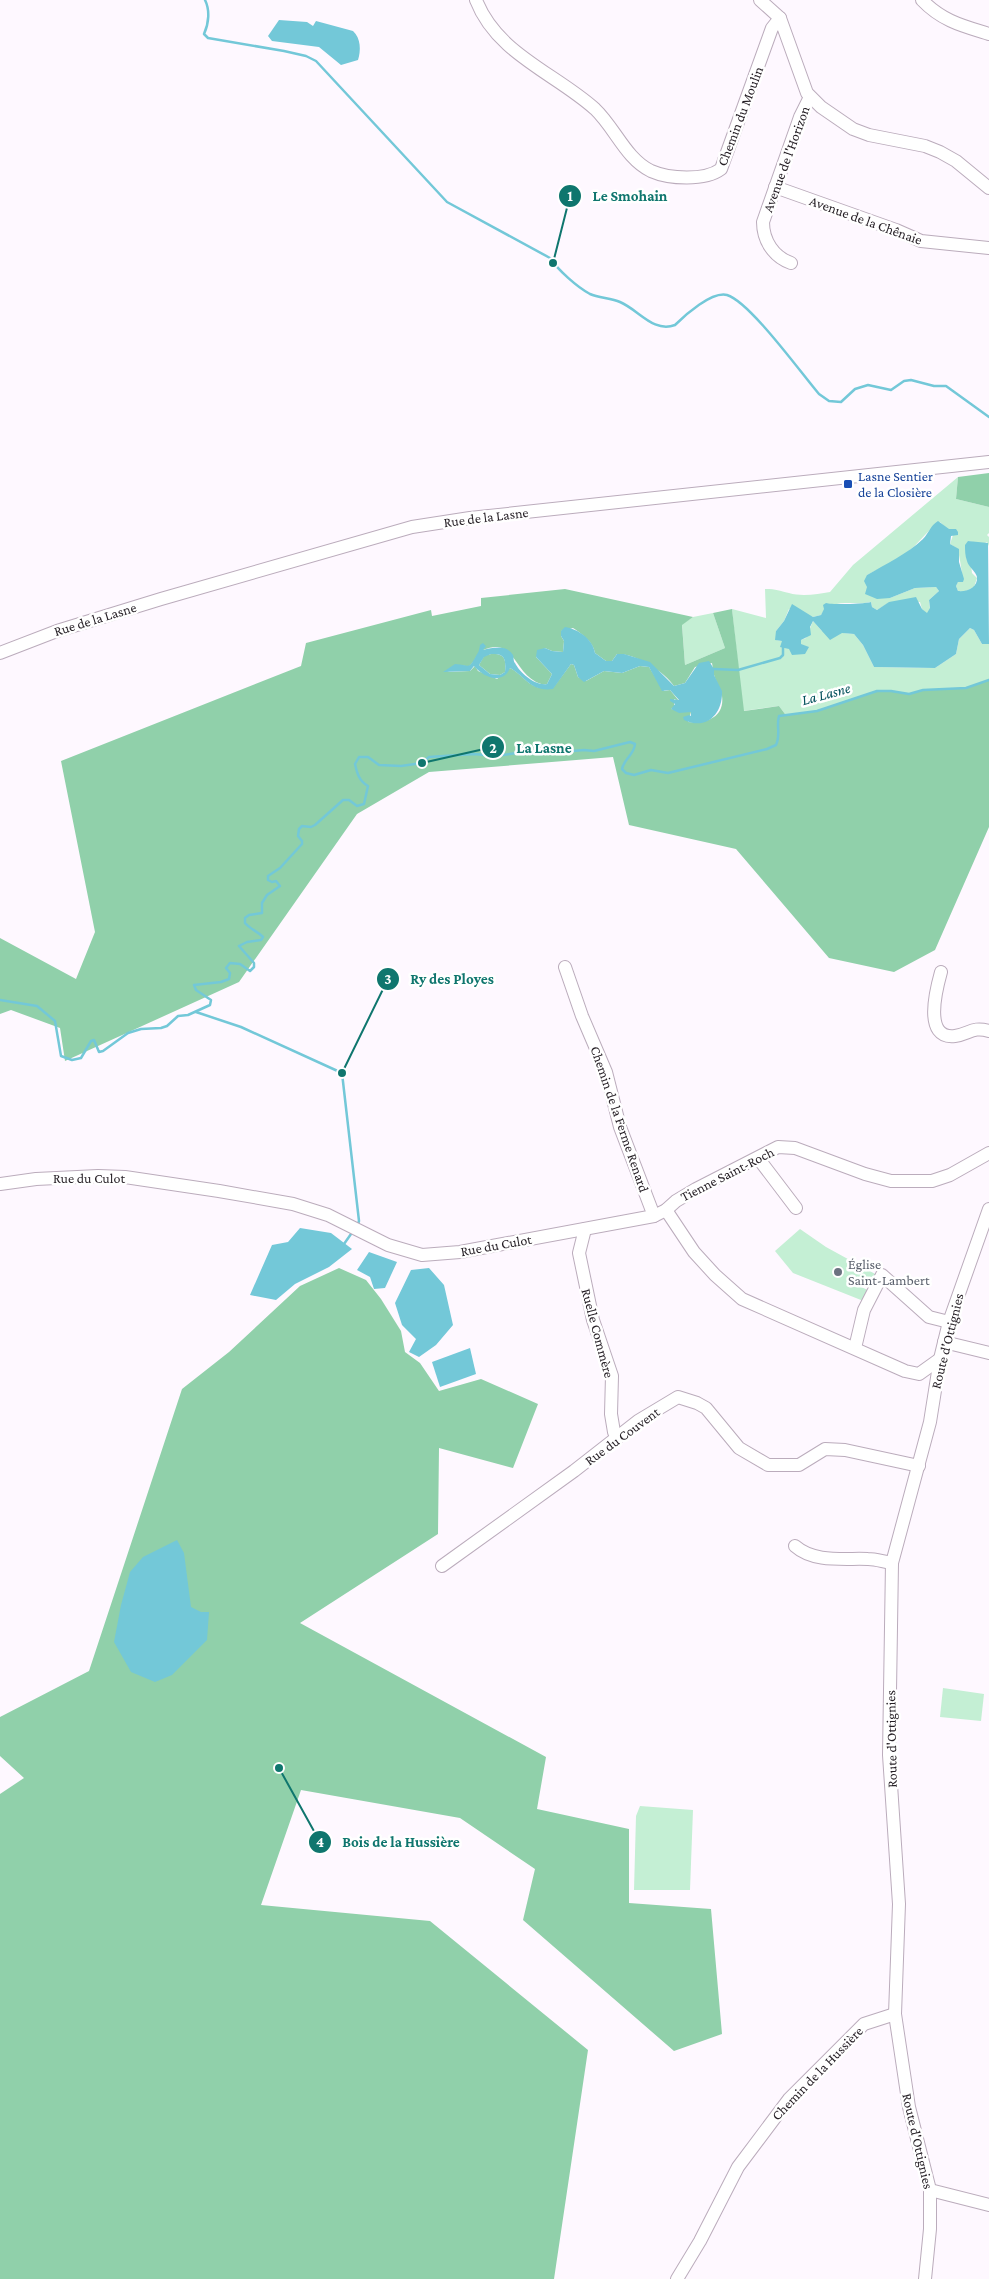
<svg xmlns="http://www.w3.org/2000/svg" width="989" height="2279" viewBox="0 0 989 2279" font-family="'Crimson Pro',serif">
<style>
.green{fill:#c4efd4}
.forest{fill:#90d0aa;fill-rule:evenodd}
.water{fill:#73c8d8;fill-rule:evenodd}
.lines{fill:none;stroke-linecap:round;stroke-linejoin:round}
.stream{stroke:#73c8d8;stroke-width:2.5}
.minor-casing{stroke:#bbacbc;stroke-width:14}
.minor{stroke:#fff;stroke-width:12}
.transit-dot{fill:#1a4fb4;stroke:#fff;stroke-width:2}
.worship-dot{fill:#6b7280;stroke:#fff;stroke-width:2}
.labels{text-anchor:middle;dominant-baseline:central;stroke-width:5;stroke-linejoin:round;paint-order:stroke}
.street-label{font-size:14px;fill:#251f25;stroke:#fff}
.transit-label{font-size:14px;fill:#164399;stroke:#fff;text-anchor:start}
.worship-label{font-size:14px;fill:#5b616d;stroke:#fff;text-anchor:start}
.water-label{font-size:15px;font-style:italic;fill:#004f5a;stroke:#fff}
.leader{fill:none;stroke:#0f766e;stroke-width:2}
.callout-dot{fill:#0f766e;stroke:#fff;stroke-width:2}
.mark-label{font-size:15px;text-anchor:middle;font-weight:bold;fill:#fff}
.callout-label{font-size:15px;text-anchor:middle;font-weight:bold;fill:#0f766e;stroke:#fff;stroke-width:5;stroke-linejoin:round;paint-order:stroke}
</style>
<rect width="100%" height="100%" fill="#fef8ff"/>
<g class="green">
<path d="M958 477 956 499 989 507V533L987 535 989 537V546L987 542 983 544 968 541 972 573 977 578 974 587 964 592 958 591 956 586C957 582 961 579 962 575 962 570 959 556 958 549L950 544 953 535 940 522C927 530 919 544 905 554 894 562 880 568 867 575L871 595 890 598 915 588 936 587 939 591 929 600 930 609 927 614 922 609 920 602H890L877 610 872 607 871 602C854 606 831 597 821 615L813 617 789 609 784 621 776 631V640L801 644V640L806 638 813 621 822 631 854 634 863 645 874 667 935 668 956 654 959 639 970 628 974 630 982 644H989V680L966 688 923 690 909 694 891 691H877L817 711 792 715 785 714 779 706 743 711 732 609 766 618 765 589C777 589 779 591 789 593 802 597 818 594 830 592L853 565Z"/>
<path d="M713 613 725 648 685 665 682 624 693 617Z"/>
<path d="M800 1229 826 1247 877 1275 872 1286 851 1277 850 1282 870 1291 866 1302 793 1273 775 1251Z"/>
<path d="M943 1688 984 1694 981 1721 940 1717Z"/>
<path d="M640 1806 693 1810 690 1890H634L636 1816Z"/>
</g>
<g class="forest">
<path d="M989 473V507L956 499 958 477Z"/>
<path d="M565 589 693 617 682 625 685 665 725 648 713 613 732 609 744 711 779 706 785 714 792 715 817 711 877 691H891L909 694 923 690 966 688 989 680V827L935 950 894 972 829 958 736 849 629 825 613 757 429 772 357 814 239 982 65 1061 60 1028 11 1010 0 1014V938L76 979 95 932 61 761 301 666 306 643 431 610 432 616 481 606V598ZM573 628C582 634 593 641 595 653L606 661H612L617 654C635 653 665 672 674 686L685 683 695 667 712 663C713 668 713 673 715 678 717 683 721 690 722 696 725 718 705 724 688 722L691 712 671 709 674 707V699L679 701 670 690 664 691 649 667 640 666 622 673 604 671 586 681 578 677 574 665 571 664 553 688C528 691 527 677 510 668L497 679 478 671 475 666 470 671 447 672 462 665 468 667C475 663 476 653 483 650 514 637 513 670 536 682 541 684 543 685 547 684L552 674 536 657 545 648 552 651 563 652 564 641 561 636V631Z"/>
<path d="M491 654C505 653 506 659 505 672L500 675 490 674 479 665 484 656Z"/>
<path d="M339 1268 366 1280 381 1299 401 1331 405 1352 420 1363 439 1391 481 1379 538 1404 513 1468 439 1448 438 1534 300 1623 546 1757 537 1809 629 1829V1903L711 1909 722 2034 674 2051 523 1920 535 1869 460 1818 301 1790 261 1905 430 1921 588 2050 554 2279H0V1794L24 1778 0 1756V1717L89 1671 182 1389 229 1352 300 1286Z"/>
</g>
<g class="water">
<path d="M279 20 307 22 313 26 316 21 353 31C361 38 361 51 358 60L341 65 319 47 272 41 268 36Z"/>
<path d="M938 521 949 529H956L958 532V535L951 536 950 544 959 549V562L964 579 963 582H958L956 586 958 591C968 592 978 587 977 577 976 572 968 566 967 561 965 556 965 550 965 545L968 541 988 543 989 644H982L974 630 970 628 959 639 956 654 935 668 874 667 863 645 854 634 842 633 830 640 813 621 810 627 811 635 801 640V644L809 647 805 654 792 655 789 649 780 647 782 641 775 640 776 631 784 621 792 604 813 617 821 615 824 609 823 605 826 603C832 605 864 604 871 602L872 607 877 610 889 602 916 597 922 609 927 613 930 608 929 600 939 591 936 587 915 588 890 598 877 599 865 594 867 587 864 581 867 575C886 564 907 554 923 539 929 533 930 526 938 521Z"/>
<path d="M565 627C578 629 593 639 595 653L606 661H612L617 654H624L650 662 674 686 685 683 699 663 709 661 714 669V675L722 691C723 713 707 731 684 720L683 717 689 715 691 716V712L679 713 671 709 675 704 670 701V699L679 700 670 690 662 691 649 667 640 666 622 673 604 671 584 682 578 677 574 665 571 664 553 689C530 692 526 677 510 668 503 685 484 678 474 666L470 671 443 672 455 664C471 665 468 670 476 656 479 651 479 651 480 645L483 643 486 646 483 650C493 648 506 644 513 655 514 657 513 661 515 663 520 673 535 686 547 684L552 674 536 657 537 650 545 648 552 651 563 652 564 641 561 636V631ZM491 654C505 653 506 659 505 672L500 675 490 674 479 665 484 657Z"/>
<path d="M300 1228 331 1233 352 1249 329 1267 295 1284 276 1300 250 1295 272 1245 288 1242Z"/>
<path d="M369 1252 397 1262 385 1288 374 1289 370 1277 357 1270Z"/>
<path d="M429 1268 444 1285 453 1325 436 1345 419 1357 409 1352 416 1339 402 1325 395 1303 411 1270Z"/>
<path d="M470 1348 476 1374 440 1387 432 1362Z"/>
<path d="M177 1540 184 1553 191 1607 201 1612H209L207 1640 172 1675 155 1682 131 1672 114 1642 121 1605 130 1572 143 1557Z"/>
</g>
<g class="lines">
<g class="stream">
<path d="M205 0C210 10 209 23 204 34L208 38 284 51 306 56 316 61 447 202 550 258C558 270 577 287 590 294 599 298 611 298 620 302 639 310 653 333 675 325 685 315 712 291 727 295 750 302 801 373 819 394L829 401 841 402 855 389 868 385 891 390 904 381 911 380 934 386H946L989 417"/>
<path d="M714 669 738 670 780 658 783 655V647"/>
<path d="M0 1000 37 1006 55 1021 61 1056 72 1060 81 1058 91 1041 94 1040 99 1052 103 1051 128 1033 141 1029 161 1028 167 1026 178 1016 188 1015 210 1005 211 1000 196 990 194 985 221 982 229 979 230 973 226 968 230 963 240 964 250 971 254 967V963L239 946 247 942 261 940 263 937C257 931 250 929 245 923V918L249 915 262 913V903L267 895 280 886 276 881 272 882 268 880V876L280 868 302 844V841L298 836 299 829 302 826 311 827 315 825 343 800H349L357 806 364 804 368 786C359 781 357 773 355 764L359 757H368L379 765 401 766 422 763 429 757 474 754 496 756 517 753 541 754 584 750 594 751 630 742 635 744C634 755 624 759 622 769L626 773 634 775 651 770 668 773 767 749 776 745C781 735 776 726 779 716L817 711 877 691H891L909 694 923 690 966 688 989 680"/>
<path d="M196 1012 241 1027 342 1073 359 1221 358 1224"/>
<path d="M344 1244 351 1234"/>
</g>
<g class="minor-casing">
<g id="minor">
<path d="M476 0C497 54 555 73 595 109 615 128 626 159 651 171 669 179 705 181 721 169L772 28 780 18"/>
<path d="M760 0 780 18 807 93 821 107 853 129 869 135 925 146 940 152 956 161 989 188"/>
<path d="M922 0C942 21 963 26 989 34"/>
<path d="M775 187 896 230 921 241 989 248"/>
<path d="M791 263C774 257 763 241 763 222L800 117 810 97"/>
<path d="M0 653 57 631 161 599 412 527 470 518 989 462"/>
<path d="M565 967 582 1016 606 1072 620 1127 654 1216"/>
<path d="M941 972C936 990 923 1040 955 1036 969 1034 973 1026 989 1031"/>
<path d="M758 1158 796 1208"/>
<path d="M0 1184 36 1179 98 1176 125 1177 219 1191 293 1204 328 1215 388 1245 422 1255 460 1252 654 1216 666 1210 676 1201 696 1189 778 1147 795 1148 865 1174 891 1181H932L950 1175 989 1153"/>
<path d="M666 1210 694 1252 715 1275 742 1299 905 1371 919 1374 940 1359"/>
<path d="M585 1229 579 1253 593 1320 612 1376 611 1414 614 1432 617 1438"/>
<path d="M944 1342 989 1353"/>
<path d="M855 1348 864 1310 882 1275 929 1317 949 1322"/>
<path d="M795 1546C814 1563 845 1558 868 1559 876 1559 884 1562 892 1563"/>
<path d="M442 1566 574 1471 638 1421 678 1397 697 1403 706 1408 739 1448 768 1465H799L825 1449 845 1450 919 1466"/>
<path d="M930 2190 989 2205"/>
<path d="M677 2279 700 2241 738 2167 789 2099 864 2024 895 2014"/>
<path d="M925 2279 930 2229V2190L909 2107 895 2014 899 1904 889 1755 892 1563 930 1422 940 1359 949 1322 989 1209"/>
</g>
</g>
<use href="#minor" class="minor"/>
</g>
<rect class="transit-dot" x="843" y="479" width="10" height="10" rx="2.5"/>
<circle class="worship-dot" cx="838" cy="1272" r="5"/>
<g class="labels">
<g class="street-label">
<text transform="translate(740 116) rotate(-69)">Chemin du Moulin</text>
<text transform="translate(786 159) rotate(-70)">Avenue de l'Horizon</text>
<text transform="translate(866 220) rotate(20)">Avenue de la Chênaie</text>
<text transform="translate(486 517) rotate(-7)">Rue de la Lasne</text>
<text transform="translate(95 619) rotate(-17)">Rue de la Lasne</text>
<text transform="translate(620 1119) rotate(71)">Chemin de la Ferme Renard</text>
<text transform="translate(727 1174) rotate(-27)">Tienne Saint-Roch</text>
<text x="89" y="1178">Rue du Culot</text>
<text transform="translate(496 1245) rotate(-10)">Rue du Culot</text>
<text transform="translate(598 1333) rotate(75)">Ruelle Commère</text>
<text transform="translate(947 1341) rotate(-76)">Route d'Ottignies</text>
<text transform="translate(622 1436) rotate(-36)">Rue du Couvent</text>
<text transform="translate(891 1739) rotate(-91)">Route d'Ottignies</text>
<text transform="translate(817 2073) rotate(-46)">Chemin de la Hussière</text>
<text transform="translate(918 2141) rotate(77)">Route d'Ottignies</text>
</g>
<g class="transit-label">
<text x="858" y="476">Lasne Sentier<tspan x="858" dy="16">de la Closière</tspan></text>
</g>
<g class="worship-label">
<text x="848" y="1264">Église<tspan x="848" dy="16">Saint-Lambert</tspan></text>
</g>
<g class="water-label">
<text transform="translate(826 694) rotate(-15)">La Lasne</text>
</g>
</g>
<path class="leader" d="M553 263L570 196M422 763L493 747M342 1073L388 979M279 1768L320 1842"/>
<g class="callout-dot">
<circle cx="553" cy="263" r="5"/>
<circle cx="422" cy="763" r="5"/>
<circle cx="342" cy="1073" r="5"/>
<circle cx="279" cy="1768" r="5"/>
<circle cx="570" cy="196" r="12"/>
<circle cx="493" cy="747" r="12"/>
<circle cx="388" cy="979" r="12"/>
<circle cx="320" cy="1842" r="12"/>
</g>
<g class="mark-label">
<text x="570" y="201">1</text>
<text x="493" y="753">2</text>
<text x="388" y="984">3</text>
<text x="320" y="1847">4</text>
</g>
<g class="callout-label">
<text x="630" y="201">Le Smohain</text>
<text x="544" y="753">La Lasne</text>
<text x="452" y="984">Ry des Ployes</text>
<text x="401" y="1847">Bois de la Hussière</text>
</g>
</svg>
